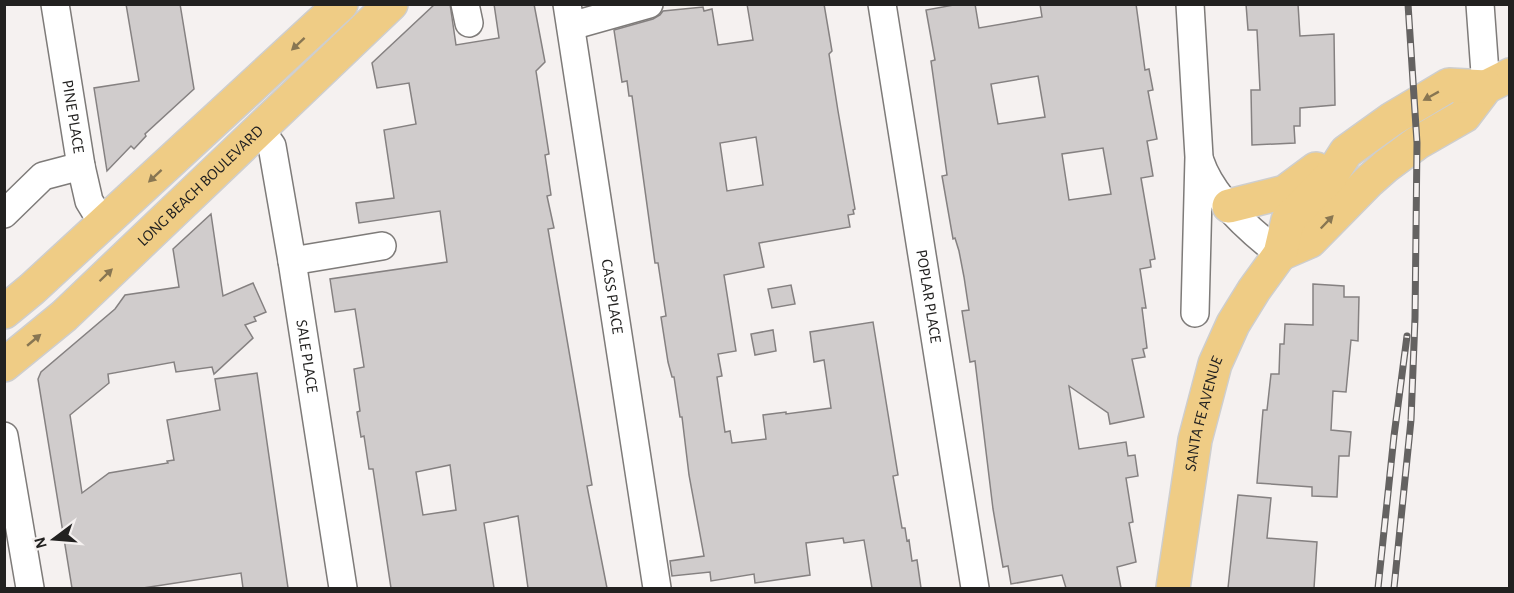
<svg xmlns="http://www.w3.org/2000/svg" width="1514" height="593" viewBox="0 0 1514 593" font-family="'Alegreya Sans',sans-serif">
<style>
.building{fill:#d0cccc;stroke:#858181;stroke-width:1.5;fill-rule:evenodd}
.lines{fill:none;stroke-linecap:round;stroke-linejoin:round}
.minor-casing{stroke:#7e7b79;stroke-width:30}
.major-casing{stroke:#cecece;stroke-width:36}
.minor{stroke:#fff;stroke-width:27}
.major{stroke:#efcc85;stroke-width:33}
.rail-casing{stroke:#646261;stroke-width:7}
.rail{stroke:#f5f1f0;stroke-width:4.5;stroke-dasharray:14;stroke-linecap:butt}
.oneway{fill:#887652}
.labels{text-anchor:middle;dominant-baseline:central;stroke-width:4.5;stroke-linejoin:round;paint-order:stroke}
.street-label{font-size:16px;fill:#222120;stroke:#f5f1f0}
</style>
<rect width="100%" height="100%" fill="#f5f1f0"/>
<g class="building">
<path d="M126 4H180L194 89 145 134 146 136 134 149 131 146 107 171 94 88 139 81Z"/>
<path d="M435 4H450L456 45 499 38 494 4H534L545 62 536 71 549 154 545 155 551 195 547 196 554 228 548 229 592 485 587 486 607 588H528L518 516 484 523 494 588H391L373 469H369L364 436 361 437 357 412 360 411 354 369 364 367 355 309 335 312 330 279 447 262 440 211 359 223 356 203 394 198 384 130 416 124 409 83 377 88 372 63ZM450 465 456 510 423 515 416 472Z"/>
<path d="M747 4H824L832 51 829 54 838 111 855 209 853 210 854 214 848 215 850 227 759 243 764 267 724 275 736 351 718 354 722 376 717 377 725 432 730 431 732 443 766 439 763 415 786 412V414L831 408 824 360 814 362 810 332 873 322 898 475 893 476 902 528H905L907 541 909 540 912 561 917 560 921 588H872L864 540 844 543 843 538 806 543 810 575 755 583 754 574 711 581 710 572 672 576 670 561 704 556 689 475 682 417H680L674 377H672L668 362 661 317 666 316 658 263H655L632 96H629L627 81 622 82 614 30 653 19 660 15 663 11 703 7 704 11 712 9 718 45 753 40ZM756 137 763 185 727 191 720 143Z"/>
<path d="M959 4H975L979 28 1042 17 1040 4H1136L1145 70 1149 69 1153 90 1148 91 1157 139 1147 141 1153 176 1141 178 1155 259 1150 260 1151 267 1140 269 1146 308H1142L1147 348 1143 349 1145 357 1132 359 1144 417 1110 424 1108 413 1069 386 1079 449 1126 442 1128 456 1135 455 1138 476 1126 478 1133 522 1129 523 1136 562 1117 567 1121 588H1066L1062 575 1011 584 1008 566 1003 567 993 509 975 361 970 362 962 311 969 310 964 277 959 251 955 238 953 239 942 176 947 175 931 61 935 60 926 10ZM1038 76 1045 117 998 124 991 84ZM1103 148 1111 194 1069 200 1062 154Z"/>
<path d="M1246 4H1298L1300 36 1334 34 1335 105 1300 108V126H1294L1295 143 1252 145 1251 90H1260L1257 30H1248Z"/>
<path d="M211 214 223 296 253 283 266 312 254 317 256 321 245 325 253 338 214 374 212 367 176 372 174 362 108 374 109 383 70 415 82 493 109 473 168 463 167 461 174 460 167 420 220 410 215 379 257 373 288 588H243L241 573 143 588H72L38 379 41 372 115 309 125 295 179 287 173 249Z"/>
<path d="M1313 284 1344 286V297H1359L1358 341 1351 340 1346 392 1333 391 1331 430 1351 432 1349 456H1339L1337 497 1312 496V487L1257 483 1263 410H1267L1271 374H1279L1280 344H1284L1285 324 1313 325Z"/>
<path d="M791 285 795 304 772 308 768 289Z"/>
<path d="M773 330 776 351 755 355 751 334Z"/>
<path d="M1238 495 1271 498 1267 538 1317 542 1314 588H1228Z"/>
</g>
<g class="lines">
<g class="minor-casing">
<g id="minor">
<path id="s1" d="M55 4 81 166 89 201 103 224"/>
<path d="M465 4 469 23"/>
<path id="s2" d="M567 4 657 588"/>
<path id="s3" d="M882 4 975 588"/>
<path d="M1190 4 1199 157 1195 313"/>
<path d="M1480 4 1486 87"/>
<path d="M571 26 649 4"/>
<path id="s4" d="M260 129 272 146 292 261 343 588"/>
<path d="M1200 161C1212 197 1250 231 1280 254"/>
<path d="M4 214 43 176 81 166"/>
<path d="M292 261 382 246"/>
<path d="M4 436 30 588"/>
</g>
</g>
<g class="major-casing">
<g id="major">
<path d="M1229 206 1285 192 1316 169"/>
<path d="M1280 254 1310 241 1369 181 1386 166 1417 143 1464 116 1486 87 1510 75"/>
<path d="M4 312 32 289 341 4"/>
<path id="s5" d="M4 365 64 316 391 4"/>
<path id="s6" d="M1173 588 1195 440 1215 364 1233 324 1254 290 1280 254 1288 220 1330 177 1346 152 1392 119 1449 85 1486 87"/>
</g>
</g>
<use href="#minor" class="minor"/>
<use href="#major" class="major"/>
<g class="rail-casing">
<g id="rail">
<path d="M1378 588 1394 436 1407 336"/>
<path d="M1394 588 1411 420 1415 318 1417 143 1408 4"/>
</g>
</g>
<use href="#rail" class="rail"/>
</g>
<defs><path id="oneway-solid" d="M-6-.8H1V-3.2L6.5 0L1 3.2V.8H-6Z" transform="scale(1.5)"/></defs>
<g class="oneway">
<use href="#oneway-solid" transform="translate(298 44) rotate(137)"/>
<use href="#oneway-solid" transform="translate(1431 96) rotate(151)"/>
<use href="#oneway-solid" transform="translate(155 176) rotate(137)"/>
<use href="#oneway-solid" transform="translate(1327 222) rotate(-46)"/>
<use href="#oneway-solid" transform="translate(106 275) rotate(-44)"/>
<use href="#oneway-solid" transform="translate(34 340) rotate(-40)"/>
</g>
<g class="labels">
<g class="street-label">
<text stroke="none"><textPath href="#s1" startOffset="114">PINE PLACE</textPath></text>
<text stroke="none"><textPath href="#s5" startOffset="266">LONG BEACH BOULEVARD</textPath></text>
<text stroke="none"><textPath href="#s2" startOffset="296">CASS PLACE</textPath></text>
<text stroke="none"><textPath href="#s3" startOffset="296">POPLAR PLACE</textPath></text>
<text stroke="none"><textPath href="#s4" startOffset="234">SALE PLACE</textPath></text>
<text stroke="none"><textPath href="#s6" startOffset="177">SANTA FE AVENUE</textPath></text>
</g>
</g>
<rect width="1514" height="593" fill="none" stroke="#222120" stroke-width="12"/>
<g transform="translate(54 539) rotate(254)" stroke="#f5f1f0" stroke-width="4.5" paint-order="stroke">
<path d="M0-4.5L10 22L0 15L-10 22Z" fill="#222120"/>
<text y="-9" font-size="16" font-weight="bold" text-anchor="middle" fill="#222120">N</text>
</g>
</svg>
